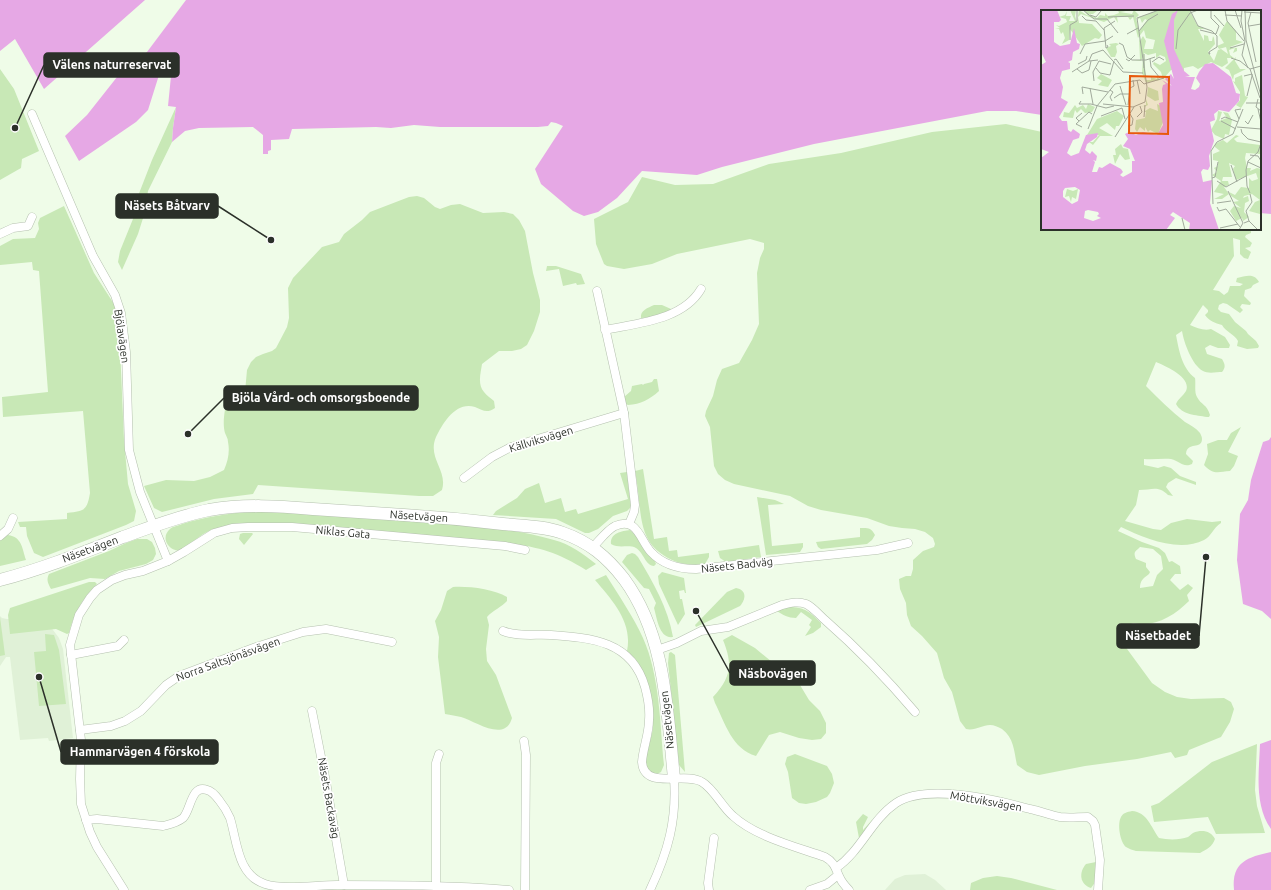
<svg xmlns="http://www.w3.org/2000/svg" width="1271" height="890" viewBox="0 0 1271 890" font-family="Ubuntu,sans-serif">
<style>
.built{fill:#e0f1d7}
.green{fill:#c8e8b6;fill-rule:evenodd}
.water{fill:#e6a8e5}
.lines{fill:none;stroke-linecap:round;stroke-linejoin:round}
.street-casing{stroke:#b5c1af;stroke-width:9}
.secondary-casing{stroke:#b5c1af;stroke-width:13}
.street{stroke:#fff;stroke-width:8}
.secondary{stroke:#fff;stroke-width:12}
.labels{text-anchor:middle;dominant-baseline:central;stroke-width:3.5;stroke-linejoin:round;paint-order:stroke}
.street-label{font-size:11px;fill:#2b3029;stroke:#fff}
.inset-road{fill:none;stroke:#a1aa9c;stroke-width:1}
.view{fill:#e8590c;fill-opacity:0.15;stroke:#e8590c;stroke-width:2}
.inset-edge{fill:none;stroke:#2b3029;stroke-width:2}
.leader{fill:none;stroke:#2b3029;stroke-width:1.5}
.callout-dot{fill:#2b3029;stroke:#fff;stroke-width:1.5}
.callout{fill:#2b3029;stroke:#2b3029;stroke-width:1.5}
.callout-label{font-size:12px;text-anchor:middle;font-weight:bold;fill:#fff}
</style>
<rect width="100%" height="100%" fill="#effce8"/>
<g class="built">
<path d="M0 616 2 618 7 619 41 618 47 622 59 638 63 649 73 738 49 741 48 738 20 740 10 657H6L0 666Z"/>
<path d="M925 874 935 880 946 890H885L895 879 905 875Z"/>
</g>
<g class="green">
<path d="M0 69 14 89 39 151 22 159 21 168 0 180Z"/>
<path d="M176 107 173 128 172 142 148 191 144 215 138 234 122 270 118 262 120 251 135 214 138 196 152 160Z"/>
<path d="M1006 124 1042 132V229H1242L1251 231V233L1246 235 1245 237 1252 243 1250 247 1245 248 1251 252 1248 259 1244 258 1240 254V240L1233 238 1234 256 1213 290 1219 291 1224 295 1228 292 1230 286H1240L1243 284 1236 282 1237 278C1246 276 1254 273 1259 282L1253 285 1251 288 1245 290 1244 296 1251 303 1250 305 1242 304 1240 307 1243 310 1240 313 1227 304 1223 303 1219 305 1218 309 1221 312 1229 314 1235 322 1246 331 1248 334 1256 341 1259 346 1258 348 1247 349 1237 346 1238 341C1234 334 1226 332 1222 325 1215 323 1209 321 1205 315L1208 312V310L1203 305 1190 325C1197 328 1204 331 1211 329L1225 337 1230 345 1229 348H1218L1210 345 1205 348 1207 354 1222 359C1225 364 1226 367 1222 372 1217 372 1208 374 1203 371 1192 365 1184 343 1182 331L1176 335C1179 351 1182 368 1195 378 1196 384 1194 392 1197 397 1201 405 1207 404 1210 415L1209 417H1207C1196 415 1182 415 1176 404 1178 399 1183 396 1186 391 1192 377 1165 366 1156 362L1146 386C1158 398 1171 411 1185 422 1190 425 1196 428 1200 433 1201 435 1202 437 1202 439 1202 450 1187 441 1186 454L1193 461 1192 464C1183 468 1180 461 1171 459 1162 458 1153 460 1144 459V465L1158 468 1164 466 1171 468 1180 476 1196 482V485L1176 478 1168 483 1166 487 1173 496 1168 495C1158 485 1152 490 1139 490L1136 505 1125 521 1153 529 1161 530 1171 523 1187 519 1212 522 1221 521V523C1213 528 1211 537 1204 540 1179 553 1144 538 1121 527L1118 531 1142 542 1159 548 1165 553 1169 562 1172 561 1180 566 1181 574H1175L1170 580 1180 590 1188 584 1193 588 1187 595 1189 601C1174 616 1154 628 1133 623L1127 626 1119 638 1152 683 1165 692 1177 697 1191 699 1224 698 1231 702 1234 709 1230 722 1221 737 1189 750 1187 755 1175 758 1171 752 1137 759 1085 766 1039 775 1027 772 1017 765C1014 751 1014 738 1002 729 998 727 994 725 990 725 982 725 975 731 966 729L960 721 952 692 944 678 937 653 922 636 911 626 907 615 906 603 900 589 899 579 906 576H911L913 569V560L923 551 934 547 935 544 933 538 925 532 915 529 902 528 889 526 867 518 821 510 808 506 790 496 734 484 725 480 718 474 714 466 710 427 705 416 706 411 713 396 717 380 722 369 739 363 752 340 759 324 757 273 760 258 764 249V243L750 239 677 254 652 264 624 269 607 266 604 264 596 244 594 219 628 202 642 177 675 185 713 184 769 164 841 153 932 132ZM1140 547 1153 549 1161 556 1163 569 1157 575 1153 586 1140 588C1140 580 1144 578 1149 574L1150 572 1146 567V563L1136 559C1133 552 1135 552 1140 547Z"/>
<path d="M417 196 424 198 435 207 440 209 451 205 460 204 483 213 504 212 513 214 519 220 525 231 533 273 540 300V312L534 331 527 345 521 349 512 351H499L482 364C481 372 477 384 484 392 487 396 491 398 494 401L495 408C486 414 483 410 475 407 456 401 443 423 436 437 427 458 448 470 442 490L433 496H419L258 485 253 494 214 499 162 512 154 508 144 486 166 480 194 481 210 477 224 470C228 461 230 451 228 442 228 438 226 436 225 433 222 423 225 407 228 397L237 396 245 392 247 370 251 362 256 357 263 354 272 351 276 348 287 327 289 318 288 288 293 278 322 247 339 242 344 234 362 220 370 212 409 197Z"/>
<path d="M64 206 94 273 114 304 119 324 124 440 128 484 136 511 134 521 126 525 43 557 34 553 27 536 26 527H20L18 522 67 519V513C84 511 87 511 90 493L83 411 3 417 2 397 48 392 39 271 33 270 32 262 0 265V246L13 239 35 238 39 229 38 223 40 218Z"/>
<path d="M547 266H556L581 274 585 284 577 285 576 283 563 286 559 269 546 271Z"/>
<path d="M654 305H662L671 309 670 311 653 317 641 318C640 310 648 308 654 305Z"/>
<path d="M654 379H657L659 391C649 400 641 404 628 405L626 404 624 397 631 391 632 386 642 384 643 385 644 384 652 382Z"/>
<path d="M1241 427 1228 452 1238 456 1234 466 1230 471C1218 472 1213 475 1204 465L1208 454 1207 444 1218 440H1227L1231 433Z"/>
<path d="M643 469 654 539 667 537 669 551 677 550 678 557 709 553V557L705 564C695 566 680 564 672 560 645 547 642 529 639 501 638 491 637 481 635 471Z"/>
<path d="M627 472 631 507 627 511 613 516 598 529 589 533H585L556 519 493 515 496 511 517 498 525 489 539 483 545 503 561 498 565 512 576 509 578 514 628 499 620 473Z"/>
<path d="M757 497 775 500 784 504 768 505 772 546 803 543V547L800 552 766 555Z"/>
<path d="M252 511C307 510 363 517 419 522 464 525 511 527 554 540 570 544 583 554 596 564L586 570C557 552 539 547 506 543L281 523C261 523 225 523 207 532 197 537 189 546 179 551 175 550 171 549 168 545 164 540 165 533 170 529 173 526 178 526 182 524 204 517 228 514 252 511Z"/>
<path d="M860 528C867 528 871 527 875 535L872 540 867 544 821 549 818 547 816 542 860 537Z"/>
<path d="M630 530C638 536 640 545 646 552 650 556 655 559 656 564L654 566C645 565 644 553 636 548 629 544 619 549 611 544 610 533 622 531 630 530Z"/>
<path d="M243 533H252L253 534 244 545 239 539 240 534Z"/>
<path d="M8 535C22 537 22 548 26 560L0 566V538Z"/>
<path d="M137 539H147L152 542 155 548 156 554 153 560 146 564 119 571 105 579 90 578 55 588 51 589C48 583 46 580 49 574L109 551 126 543Z"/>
<path d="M759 545 761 557 726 562 720 558 718 551Z"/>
<path d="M632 553 635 554 638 557C653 582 668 608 673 637 659 639 657 618 654 608L656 603 649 589 644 588 622 562 627 555Z"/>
<path d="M662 572 684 578 686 593H685L684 590 679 591 680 599H682L685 614 678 625 659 584 658 576Z"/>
<path d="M606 575C619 596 633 616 643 638 660 676 660 725 664 765L661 772 657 774 649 772 645 762 653 729V710L640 667 627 651C633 622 612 600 595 580Z"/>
<path d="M89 582H95L97 584C82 599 74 613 69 633L67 634 56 629 10 634 8 615 10 608Z"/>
<path d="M453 587C468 586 494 589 507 597V601C502 607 493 610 487 617L489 625 486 649 487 661 496 675 512 718C505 743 475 721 461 717 456 716 451 715 445 714L438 657 439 637 435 621 441 610 447 591Z"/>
<path d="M736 588C747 590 746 599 740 606L696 627 695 625 727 592Z"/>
<path d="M789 607C805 607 810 612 821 623V627L813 633 805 636 811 627 809 625 812 620 801 612 796 618C788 618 783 615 777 611Z"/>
<path d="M0 617 5 655 0 656Z"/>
<path d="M45 634 54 635 59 650 66 704 39 706 34 652 46 651Z"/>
<path d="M732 635 755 648 800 685 809 700 820 711 826 723V733L821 739 812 740 799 738 780 732 769 735 756 756C732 749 725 723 715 703L713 697C731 677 733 665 723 640Z"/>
<path d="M671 652 675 655 685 772 679 765 668 663 669 653Z"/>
<path d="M1257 744 1255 790 1257 806 1265 833 1216 834 1208 817 1154 822 1151 806 1159 803 1212 762Z"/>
<path d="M795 754 827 766 832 774 834 783 830 793 827 797 816 802 806 804 799 803 792 798 788 772 785 764 787 757Z"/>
<path d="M1132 811C1147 812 1151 827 1159 838 1168 840 1180 840 1188 837 1190 836 1191 834 1193 833 1202 829 1211 831 1215 839 1212 847 1207 849 1200 853L1136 851C1133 850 1129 849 1126 847 1120 842 1117 824 1121 817 1123 813 1127 812 1132 811Z"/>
<path d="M863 814 868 817 863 827V830L872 820H873L859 838 856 822Z"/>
<path d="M1096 862V881L1091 888C1079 884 1079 872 1086 864Z"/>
<path d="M997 876 1011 878 1057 890H970L971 883 983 878Z"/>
</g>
<g class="water">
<path d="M0 0H145L44 89 15 39 0 51Z"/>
<path d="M186 0H1271V214L1260 213V11H1042V115L1016 111H987L814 144 722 167 697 175 642 171 617 198 598 212 584 216 573 211 541 184 535 169 563 126 556 123 551 122 548 126 538 127H440L414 125 391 128 376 127 292 129 289 139 271 140V150L268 151V154H263V135L253 127 199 128 185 131 172 142 173 128 176 107 168 106 173 56H165L148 110 136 122 79 161 65 136 87 115 121 72 147 52Z"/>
<path d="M1271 437V619L1262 611 1243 604 1237 560 1240 514 1248 500 1251 480 1263 442 1269 440Z"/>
<path d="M1271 740V829C1254 805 1259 772 1260 744Z"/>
<path d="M1271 852V890H1234C1231 862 1248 857 1271 852Z"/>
</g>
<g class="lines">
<g class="street-casing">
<g id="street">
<path d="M32 114 93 256 115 295 121 313 126 352 129 450 140 492 168 561 143 571 125 575 112 580 97 590 90 598 79 615 70 645 81 740 80 779 81 804 90 832 97 847 124 890"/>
<path d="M0 234 13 228 28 226 32 217"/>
<path d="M597 291 624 413 635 505 634 512 629 524"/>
<path d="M605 330C638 323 683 320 701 289"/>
<path d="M464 478 492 457 511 447 624 413"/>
<path d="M0 536 8 529 13 518"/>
<path d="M593 547C599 541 607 530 615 526 637 516 640 540 651 552 663 565 679 569 696 569L877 550 908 543"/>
<path d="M168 561 184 552 214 533 232 528 248 527H292L505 546 525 550"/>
<path d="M503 631C518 637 535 634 551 635 592 638 632 641 645 687 648 698 650 708 649 720 649 734 643 748 642 762 644 791 685 771 702 782 714 789 722 807 733 816 756 837 797 847 825 857 834 862 835 867 839 876 841 881 845 886 849 890"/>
<path d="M657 650 677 643 701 631 728 627 782 605C790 603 798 601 806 604 813 607 819 615 825 620 857 648 887 679 915 712"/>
<path d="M71 655 118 646 124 640"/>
<path d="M312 711 326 782 344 885"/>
<path d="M80 730 111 726 125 721 141 711 166 685 179 676 256 647 303 632 326 629 392 642"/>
<path d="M524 741 526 755 525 890"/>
<path d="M86 820 97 819 163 826C171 824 177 823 183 818 191 810 191 784 207 790 212 791 216 796 219 800 223 805 227 811 230 818 237 840 237 875 265 884 284 890 316 885 337 885 394 885 452 885 509 890"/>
<path d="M836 868C861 851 871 820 896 803 926 783 997 800 1030 809 1040 811 1050 815 1060 817 1069 818 1078 817 1088 817L1093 821 1095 825 1100 860 1098 890"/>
<path d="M436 887V763L439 754"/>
<path d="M650 890C668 852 677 820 674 778"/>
<path d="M709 890 708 883 714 838"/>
<path d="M810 890 827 884 838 875"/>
</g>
</g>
<g class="secondary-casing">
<path id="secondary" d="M0 580C42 569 82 553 123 537 151 527 179 516 209 510 244 504 278 506 313 509 343 511 373 513 404 515 437 517 470 520 503 524 523 526 544 526 563 533 589 542 607 557 624 579 666 636 667 711 674 778"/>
</g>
<use href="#street" class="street"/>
<use href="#secondary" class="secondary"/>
</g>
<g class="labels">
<g class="street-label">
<text transform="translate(122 336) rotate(82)">Bjölavägen</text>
<text transform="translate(541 439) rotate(-17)">Källviksvägen</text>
<text transform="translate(419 516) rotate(4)">Näsetvägen</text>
<text transform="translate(343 532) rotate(5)">Niklas Gata</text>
<text transform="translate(90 549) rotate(-20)">Näsetvägen</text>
<text transform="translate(737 565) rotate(-6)">Näsets Badväg</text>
<text transform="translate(228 659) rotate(-20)">Norra Saltsjönäsvägen</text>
<text transform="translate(667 720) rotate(-96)">Näsetvägen</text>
<text transform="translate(329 798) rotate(80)">Näsets Backaväg</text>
<text transform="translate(986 801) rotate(10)">Möttviksvägen</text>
</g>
</g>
<g transform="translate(1041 10)">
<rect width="220" height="220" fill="#effce8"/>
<path d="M29 0H35L34 6 36 12 38 0 47 6 43 0H57L52 4H47L56 8 59 5 64 6V3L67 6 73 5 78 3 77 0H91L79 2 91 4 93 0 98 5 95 8 98 21 106 10 104 9 101 13 99 8 96 10 98 7 119 0H156L149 1 156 15 164 19H157L163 31V25L167 26 168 31H171L172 26 173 28 174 34 167 42 173 51 177 40 180 39 187 44 185 37 178 39 176 36 183 33 178 25 186 11 195 21V30L202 32 189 37 196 38V41L192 43 194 38 188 40 189 45 193 48H186L187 53 181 57 170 52 157 59 152 56 143 58V62L130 60 122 69 120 62 112 54 113 52 119 55 125 51 124 47 119 45 115 48V43L107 45 103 43 105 70H110V67L116 69V65L119 70 105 73 101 63 102 47 100 51 91 50H99L98 28 99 31 102 26 105 31 103 39H112L114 30 105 28 103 20 97 28 92 7 89 10 87 7H76L77 13 73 7 63 12 40 4 37 7 38 13 51 14 61 25 58 29 54 28 41 36 29 19 28 30 21 34 24 28 22 22 20 24 18 19H14L19 18 15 15 18 16 26 12 25 9 18 7 24 5 26 1 25 6H30L28 11H34ZM75 33 78 34 75 36 76 42 74 47H70L65 38 70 36 68 34ZM195 47 194 51 199 59H205L193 65 192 70 188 60 184 58ZM60 64 71 70 67 77 57 75 61 71 56 68ZM201 65 204 86 207 87 200 98 195 95 199 90V82L192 71 194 72V68ZM107 77 117 81 118 90 114 91 106 86ZM105 89 107 95 103 97 104 101 109 98 117 101 116 94 120 96 122 112 117 124 109 120 107 122 104 117V121L99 117 96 122 94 119 95 110 104 108 105 102H103V96L99 97 105 95ZM47 94 54 97 51 102 44 103 40 99 36 103 34 100 32 108 22 107 23 102 28 103 34 95 36 98 42 95 45 99ZM76 101 83 106 78 116H75L74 120 66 113 58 118 72 126H59L52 135 48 132H52L58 125H46L56 109ZM177 101 181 102 178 111 186 108 182 102 187 103 191 110 188 125 184 124 183 129 174 125 170 120 176 109ZM195 125 198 126 193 129 196 132 219 135 220 144 205 143 204 148 206 158H210L209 161 216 158 220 159V208L219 204 208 201 214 192 219 190 211 184 203 186 202 188 207 186 208 191 204 193 203 202 208 207 202 211 201 208 195 211 189 201 193 196 200 198 192 192 198 191 190 186 188 182 194 185 200 177 208 178V168L211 171 217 169 215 163 195 170 192 159 194 156 188 153 191 167H182L181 171H187L188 175 183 177 188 184 181 189H173L183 184 173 182 180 171 171 165 176 162 173 158 177 156V151L172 150V144L179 141 174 137V134L182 130 186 133ZM80 134 82 138 87 139 89 149 84 150 79 144 74 154 72 145H75L74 139ZM26 179 32 181 37 179 35 189 31 187 30 192 28 186 24 187Z" fill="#c8e8b6"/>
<path d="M0 0H16L20 10 18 12H13V32L19 36 29 34 33 18 36 33 39 34 38 39 32 42 31 50 27 52 29 53V59L21 61 19 68 22 77 20 88 27 92 18 107 21 111H26L27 120 30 122 32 119 39 124 38 128 32 130 26 143 30 146 38 143 45 125 57 123 56 127 46 134 44 140 49 144 51 141 56 146 55 151 52 150 54 152 51 162H56L58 157 61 158 69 153 80 159 82 162 79 165 82 167 91 162V151H94L89 139 82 136 87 129 84 124 88 122 95 125 102 122 116 125 122 115 118 93 122 92 121 79 122 75 125 74 121 70 131 76 124 69 130 64 133 69 123 31 131 4 137 0 133 10V39L143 61 149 66 144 67H154L150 79 154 80 158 77 159 74 155 68 158 62 164 54 172 53 190 67 195 83 199 84 198 91 188 102 178 100 173 104 174 110 169 112 173 131 168 146 169 156 167 160 162 159 160 162 162 172 171 170 169 193 178 220H148L149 213 132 202 129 205 134 208 125 220H0V148L8 142 0 139V55L5 52 0 42ZM34 177 39 180 37 191 31 194 22 187V181L24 178ZM47 200 57 202 58 204 56 206 60 208 52 211 43 208 44 201Z" fill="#e6a8e5" fill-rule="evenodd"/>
<path class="inset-road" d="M42 0 53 9H66M149 0 157 16 171 21 176 26V37L168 42V44H169L168 42M170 0V8L178 16 175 24M184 0 186 11 203 31M194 0 200 18M201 0 200 11 204 31 201 45 207 58M204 0 205 30 220 86M203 2 220 3M210 2 207 13 215 52M49 5 55 7 60 1M173 5 183 16M184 5 201 6M41 6 45 10 55 11 63 20M67 7 93 6M96 8 118 0M66 9 77 23M208 16 220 14M159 20 175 24M98 21 107 10 117 4M86 24 97 18M29 30V15L36 11V0M78 33 82 35 86 47 91 50H105L114 47M66 35 67 37 65 38 63 18 74 11M220 36V72M189 38 203 34M135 39 137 20 149 3 157 0M39 44 44 34 64 31 72 26M103 44V58M190 48 199 51 209 59 220 56M85 49 88 51 94 45M109 49 110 57 119 68M73 50 75 49 82 59M48 51 51 44 62 40 82 62 102 63M111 52 118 47 123 50M37 54 45 50 46 46M55 58 59 63 69 65 73 51M36 59 41 63 48 60 50 51M209 59 219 88M31 62 48 51 57 50M203 66 211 64V66L206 86M96 70 99 84M53 71 52 62 58 51 70 54M79 76 85 95M49 78 52 94M69 80 72 82 69 87 71 91M42 84 41 77 67 82M73 88 79 84H88M217 89 215 97 220 101M40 91 38 94H50L65 98 73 96M205 93H219M62 94 92 97 104 92 106 77 96 8M87 95 89 78 93 76 92 70M217 99 220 112M60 106 81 98 84 109M96 107 101 102 99 96M103 107 104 95M180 109 184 107 197 112M198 109 194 100 200 99M38 111 35 108 41 103M180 111 195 119M204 111 207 114 212 105M87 116 91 115 92 109 89 104M41 117 35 114 48 102 51 104M196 117 220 119M47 119 56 96 74 74 99 70 103 74 123 68M200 119 201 123 207 129 220 132M74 127 93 97M209 145 217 146 220 151M207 152 220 158M190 155 196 172M171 168 174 167 177 152M176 171 185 177 205 166M187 181 202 213 198 220M209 183 206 176 205 160 207 151 217 142 220 133M176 193 190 191M172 194 170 141 176 132 192 124 202 99M176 197 178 201 185 199 199 217M141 208 144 220M208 211 205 201 211 192 209 184M203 213 208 211 216 219M179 218 197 214"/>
<path class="view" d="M89 66 128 67 127 124 88 123Z"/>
<rect width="220" height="220" class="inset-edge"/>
</g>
<path class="leader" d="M15 128L44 65M271 240L218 206M188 434L224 398M1206 557L1199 636M696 611L730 673M39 677L61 752"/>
<g class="callout-dot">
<circle cx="15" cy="128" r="4"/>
<circle cx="271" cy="240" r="4"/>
<circle cx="188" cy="434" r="4"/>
<circle cx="1206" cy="557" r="4"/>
<circle cx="696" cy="611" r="4"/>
<circle cx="39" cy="677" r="4"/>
</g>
<g class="callout">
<rect x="44" y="53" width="135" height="24" rx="4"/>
<rect x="116" y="194" width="102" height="24" rx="4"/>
<rect x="224" y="386" width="194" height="24" rx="4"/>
<rect x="1117" y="624" width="82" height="24" rx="4"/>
<rect x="730" y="661" width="85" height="24" rx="4"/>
<rect x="61" y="740" width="157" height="24" rx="4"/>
</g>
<g class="callout-label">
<text x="112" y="69">Välens naturreservat</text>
<text x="167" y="210">Näsets Båtvarv</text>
<text x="321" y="402">Bjöla Vård- och omsorgsboende</text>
<text x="1158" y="640">Näsetbadet</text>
<text x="773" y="678">Näsbovägen</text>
<text x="140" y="756">Hammarvägen 4 förskola</text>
</g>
</svg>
